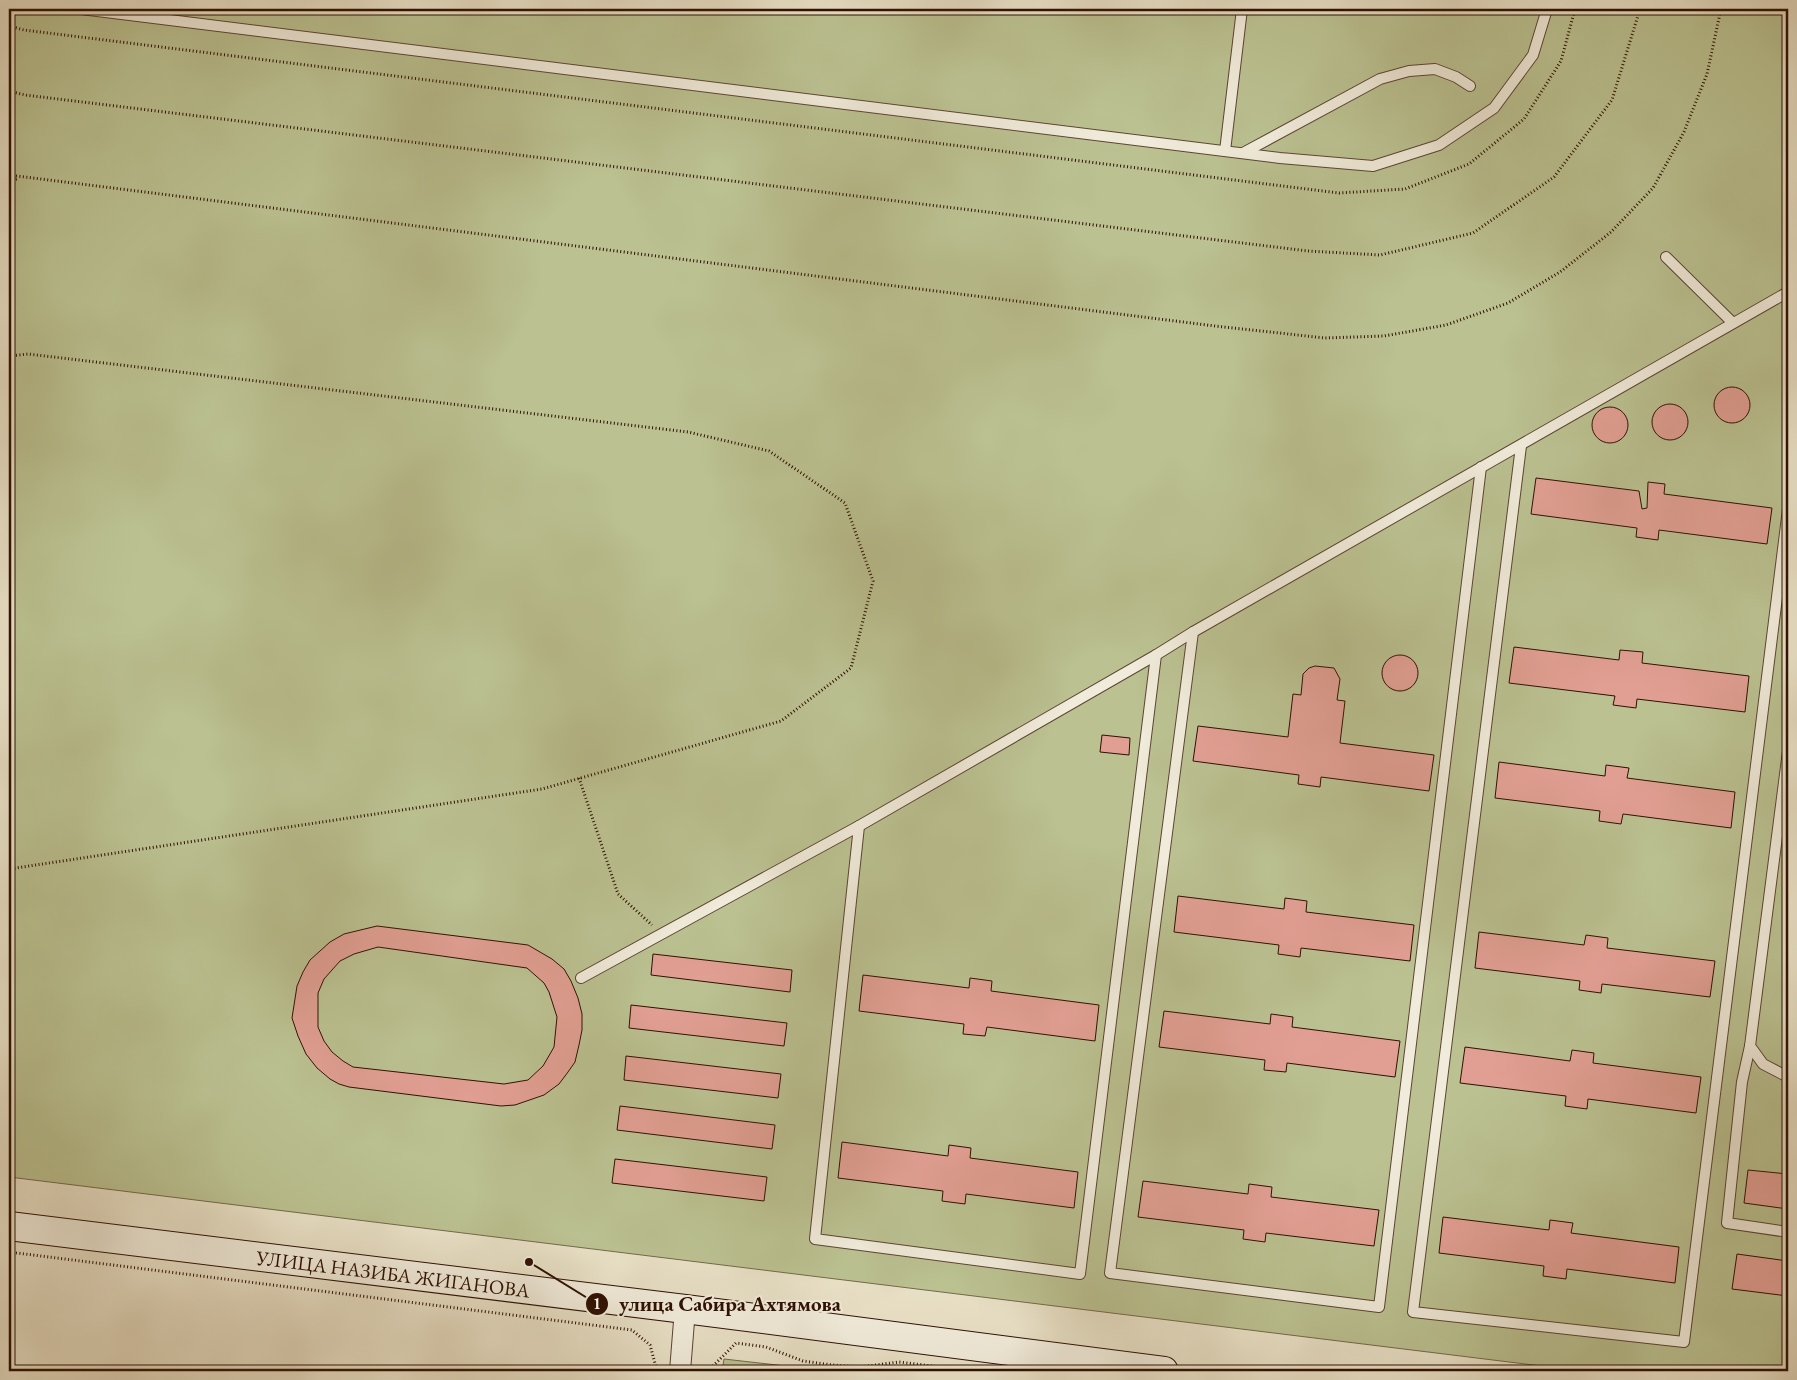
<svg xmlns="http://www.w3.org/2000/svg" width="1797" height="1380" viewBox="0 0 1797 1380" font-family="'EB Garamond',serif">
<style>
.green{fill:#bbc191;stroke:#75684a}
.building{fill:#e19f93;stroke:#2f1003;fill-rule:evenodd}
.lines{fill:none;stroke-linecap:round;stroke-linejoin:round}
.lane-casing{stroke:#5d4434;stroke-width:12}
.street-casing{stroke:#5d4434;stroke-width:22}
.secondary-casing{stroke:#2f1003;stroke-width:30}
.path{stroke:#2f1003;stroke-width:3;stroke-dasharray:1 2.5;stroke-linecap:butt}
.lane{stroke:#f0ebda;stroke-width:10}
.street{stroke:#f0ebda;stroke-width:20}
.secondary{stroke:#f0ebda;stroke-width:28}
.labels{text-anchor:middle;dominant-baseline:central;stroke-width:4;stroke-linejoin:round;paint-order:stroke}
.street-label{font-size:20px;fill:#2f1003;stroke:#f0ebda}
.leader{fill:none;stroke:#2f1003;stroke-width:2}
.callout-dot{fill:#2f1003;stroke:#f0ebda;stroke-width:2}
.mark-label{font-size:15px;text-anchor:middle;font-weight:bold;fill:#fff}
.callout-label{font-size:21px;text-anchor:middle;font-weight:bold;fill:#2f1003;stroke:#f0ebda;stroke-width:4;stroke-linejoin:round;paint-order:stroke}
</style>
<rect width="100%" height="100%" fill="#e8e0c6"/>
<filter id="stains"><feTurbulence type="fractalNoise" baseFrequency=".004" numOctaves="4"/><feColorMatrix values="0 0 0 0 .2 0 0 0 0 .09 0 0 0 0 .02 0 0 0 .5 -.17"/></filter>
<radialGradient id="worn" r=".72"><stop offset=".6" stop-color="#630" stop-opacity="0"/><stop offset="1" stop-color="#630" stop-opacity=".3"/></radialGradient>
<g class="green">
<path d="M9 9H1788V1371H1582L9 1177Z"/>
<path d="M724 1359 830 1371H722Z"/>
</g>
<g class="building">
<circle cx="1732" cy="405" r="18"/>
<circle cx="1670" cy="422" r="18"/>
<circle cx="1610" cy="425" r="18"/>
<path d="M1536 478 1639 491 1642 509 1647 508 1648 482 1665 484 1664 494 1772 508 1767 544 1659 530 1658 540 1636 537 1637 528 1531 514Z"/>
<path d="M1514 647 1619 660 1620 650 1643 652 1642 663 1749 676 1745 712 1637 699 1636 708 1613 705 1615 696 1509 683Z"/>
<circle cx="1400" cy="673" r="18"/>
<path d="M1315 666 1334 668 1340 679 1337 700 1345 701 1340 743 1434 755 1429 791 1321 777 1320 787 1298 784 1299 775 1193 761 1198 726 1288 737 1293 694 1301 695 1303 674 1309 668Z"/>
<path d="M1102 735 1130 738 1129 755 1100 752Z"/>
<path d="M1499 762 1605 776 1606 765 1629 768 1627 778 1735 792 1731 828 1623 814 1621 824 1599 821 1600 811 1495 798Z"/>
<path d="M1178 896 1284 909 1285 898 1307 901 1306 912 1414 925 1410 961 1301 948 1300 957 1278 954 1279 945 1174 932Z"/>
<path d="M377 926 528 945 552 959 564 969 571 981 578 998 582 1014V1030L579 1045 575 1062 568 1072 559 1084 544 1095 515 1105 501 1106 349 1087 339 1084 330 1079 317 1068 306 1054 298 1036 292 1018 297 986 303 972 310 960 330 942 344 934ZM378 947 527 968 544 983 549 992 557 1017 554 1047 543 1066 528 1080 504 1084 353 1067 343 1061 332 1052 324 1041 318 1027V993L324 979 340 961 354 954Z"/>
<path d="M1479 932 1584 945 1586 935 1608 938 1607 948 1715 961 1710 997 1602 984 1601 993 1579 990 1580 981 1475 968Z"/>
<path d="M653 954 792 970 790 992 651 975Z"/>
<path d="M863 975 969 988 970 978 992 981 991 991 1099 1005 1095 1041 987 1027 985 1036 963 1034 964 1024 859 1011Z"/>
<path d="M631 1005 787 1023 784 1046 629 1028Z"/>
<path d="M1164 1011 1270 1024 1271 1014 1293 1017 1292 1027 1400 1041 1395 1077 1287 1063 1286 1072 1264 1070 1265 1060 1159 1047Z"/>
<path d="M1465 1047 1570 1061 1572 1050 1594 1053 1593 1063 1701 1077 1696 1113 1588 1099 1587 1109 1565 1106 1566 1096 1460 1083Z"/>
<path d="M626 1056 781 1074 778 1098 624 1080Z"/>
<path d="M620 1106 775 1125 772 1149 617 1130Z"/>
<path d="M842 1142 948 1156 949 1145 971 1148 970 1158 1078 1172 1074 1208 966 1194 965 1204 942 1201 943 1191 838 1178Z"/>
<path d="M615 1159 767 1177 764 1201 612 1183Z"/>
<path d="M1748 1170 1788 1174V1209L1744 1203Z"/>
<path d="M1143 1181 1248 1194 1249 1184 1272 1187 1271 1197 1379 1210 1374 1246 1266 1233 1265 1242 1243 1239 1244 1230 1138 1217Z"/>
<path d="M1443 1217 1549 1230 1550 1220 1573 1223 1571 1233 1679 1247 1675 1283 1567 1269 1566 1279 1543 1276 1544 1266 1439 1253Z"/>
<path d="M1737 1254 1788 1261V1296L1732 1289Z"/>
</g>
<g class="lines">
<g class="lane-casing">
<g id="lane">
<path d="M81 9 1280 158 1373 166 1439 145 1494 108 1533 55 1547 9"/>
<path d="M1225 151 1242 9"/>
<path d="M1243 153 1380 79 1409 71 1435 69 1456 77 1470 86"/>
<path d="M1666 257 1733 323"/>
<path d="M1521 446 1413 1312 1684 1342 1788 509"/>
<path d="M1193 632 1110 1273 1379 1307 1481 467"/>
<path d="M1788 751 1750 1046 1763 1064 1788 1077"/>
<path d="M859 826 815 1239 1080 1274 1156 655"/>
<path d="M581 978 859 826 1156 655 1193 632 1788 292"/>
<path d="M1750 1046 1742 1082 1727 1223 1788 1232"/>
</g>
</g>
<g class="street-casing">
<path id="street" d="M680 1371 685 1309"/>
</g>
<g class="secondary-casing">
<path id="secondary" d="M9 1226 685 1309 1164 1371"/>
</g>
<g class="path">
<path d="M9 26 24 30 1339 193 1405 189 1469 164 1524 119 1561 61 1575 9"/>
<path d="M9 91 25 95 1308 251 1380 255 1473 233 1554 177 1612 100 1640 9"/>
<path d="M9 175 1215 326 1325 338 1384 336 1446 325 1508 303 1560 272 1611 232 1653 188 1684 132 1707 74 1721 9"/>
<path d="M9 181 17 179"/>
<path d="M9 356 28 354 688 432 769 451 845 503 873 581 851 668 781 721 542 789 9 869"/>
<path d="M579 778 618 894 652 925"/>
<path d="M9 1252 632 1330 650 1345 656 1367 655 1371"/>
<path d="M708 1371 736 1343 766 1347 803 1361 832 1365 860 1367 899 1362 973 1371"/>
</g>
<use href="#lane" class="lane"/>
<use href="#street" class="street"/>
<use href="#secondary" class="secondary"/>
</g>
<g class="labels">
<g class="street-label">
<text transform="translate(393 1274) rotate(7)">УЛИЦА НАЗИБА ЖИГАНОВА</text>
</g>
</g>
<path class="leader" d="M529 1262L597 1304"/>
<g class="callout-dot">
<circle cx="529" cy="1262" r="5"/>
<circle cx="597" cy="1304" r="12"/>
</g>
<g class="mark-label">
<text x="597" y="1309">1</text>
</g>
<g class="callout-label">
<text x="730" y="1311">улица Сабира Ахтямова</text>
</g>
<rect width="1797" height="1380" fill="none" stroke="#e8e0c6" stroke-width="30"/>
<rect x="10" y="10" width="1777" height="1360" fill="none" stroke="#2f1003" stroke-width="2.5"/>
<rect x="15" y="15" width="1767" height="1350" fill="none" stroke="#2f1003"/>
<rect width="100%" height="100%" filter="url(#stains)"/>
<rect width="100%" height="100%" fill="url(#worn)"/>
</svg>
